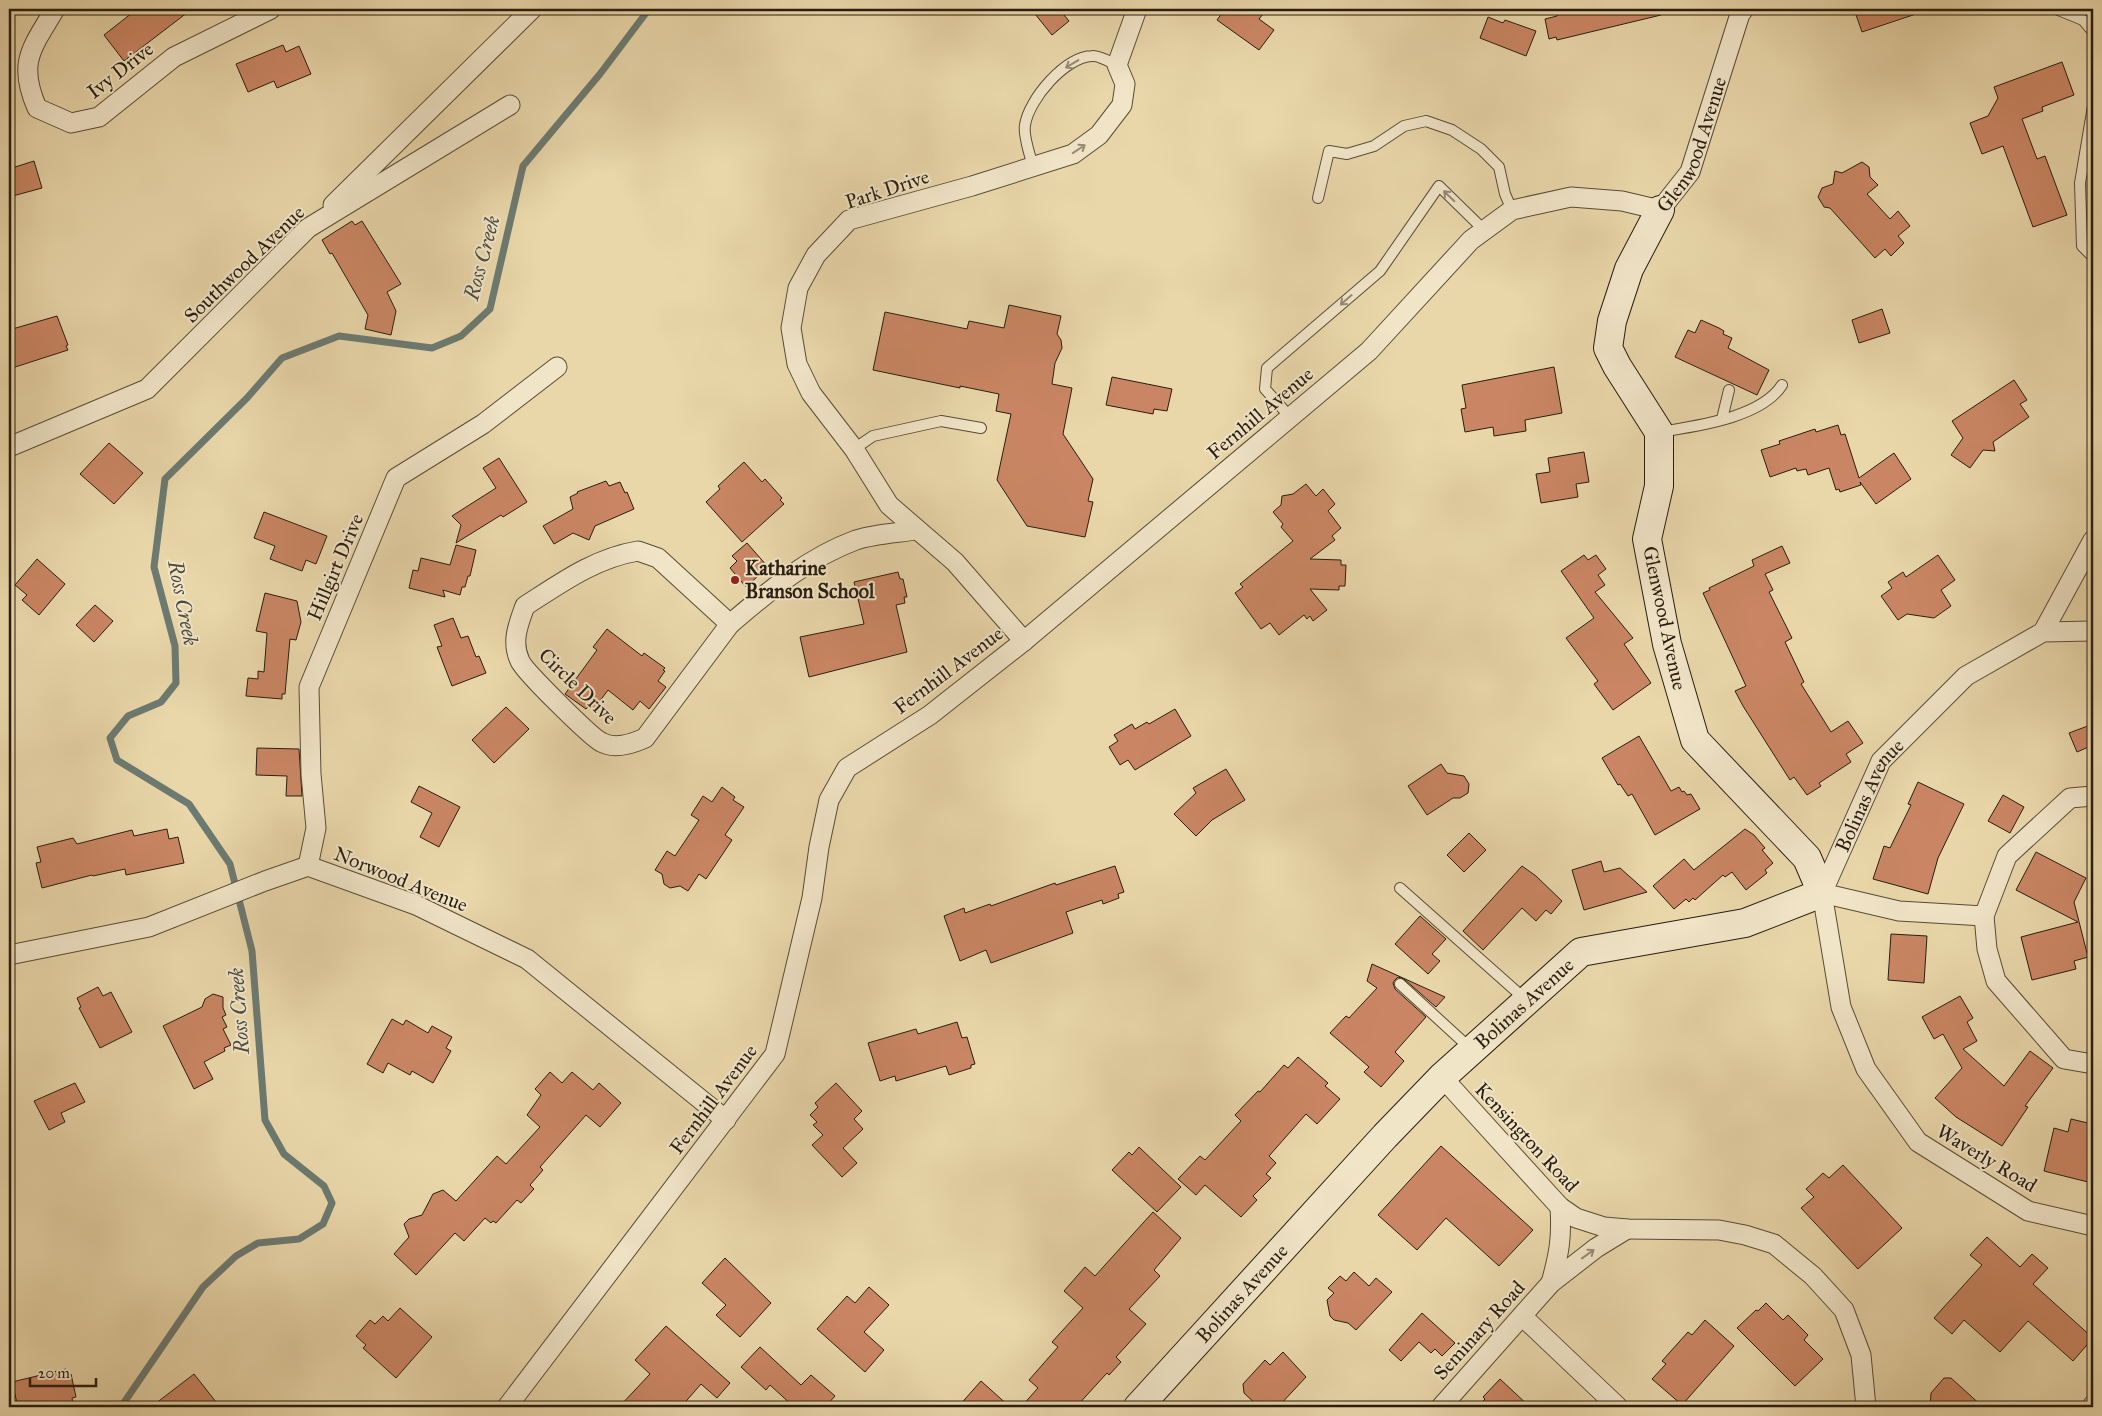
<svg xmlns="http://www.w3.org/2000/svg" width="2102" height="1416" viewBox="0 0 2102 1416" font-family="'IM FELL Great Primer',serif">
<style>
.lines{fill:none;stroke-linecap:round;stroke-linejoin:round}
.stream{stroke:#6c7a71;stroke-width:7}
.building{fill:#ca8664;stroke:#281d0f}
.lane-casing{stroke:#584c36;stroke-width:12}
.street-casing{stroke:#584c36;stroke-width:21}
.secondary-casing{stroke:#281d0f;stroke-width:30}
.lane{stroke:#f1e5c8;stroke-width:10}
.street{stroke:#f1e5c8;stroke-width:19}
.secondary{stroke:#f1e5c8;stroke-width:28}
.oneway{stroke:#978b75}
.poi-dot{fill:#8f2418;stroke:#f1e5c8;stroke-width:2}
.labels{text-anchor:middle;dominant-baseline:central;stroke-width:4;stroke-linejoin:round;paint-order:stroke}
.street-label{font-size:20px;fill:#281d0f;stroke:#f1e5c8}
.poi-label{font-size:20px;font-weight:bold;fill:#281d0f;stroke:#f1e5c8;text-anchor:start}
.water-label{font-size:21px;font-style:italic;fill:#4a4c40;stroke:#f1e5c8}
</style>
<rect width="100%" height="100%" fill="#e9d7aa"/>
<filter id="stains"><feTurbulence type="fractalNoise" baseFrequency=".004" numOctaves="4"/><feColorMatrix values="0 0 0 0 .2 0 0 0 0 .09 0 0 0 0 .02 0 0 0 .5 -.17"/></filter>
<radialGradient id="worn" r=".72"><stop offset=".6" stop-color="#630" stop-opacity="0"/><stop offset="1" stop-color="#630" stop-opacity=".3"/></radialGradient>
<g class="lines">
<path class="stream" d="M124 1407 123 1404 203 1287 236 1256 258 1243 299 1239 323 1224 332 1203 324 1186 284 1154 265 1120 252 951 230 864 189 804 117 760 110 738 128 716 161 702 176 683 175 646 154 567 165 479 247 398 282 358 339 336 432 348 461 336 490 309 523 166 600 74 649 9"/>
</g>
<g class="building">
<path d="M137 9H192L124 61 104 35Z"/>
<path d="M1031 9H1059L1069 21 1052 35Z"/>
<path d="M1225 9H1267L1259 19 1274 30 1259 50 1217 20Z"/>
<path d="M1556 9H1661V15L1557 40 1556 37 1549 39 1545 19 1557 16Z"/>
<path d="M1854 9H1921L1922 12 1862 32Z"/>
<path d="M1488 17 1503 23 1505 20 1536 31 1526 56 1480 38Z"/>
<path d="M283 45 286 52 299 46 311 74 277 88 274 81 248 92 236 64Z"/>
<path d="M2062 62 2074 95 2042 107 2043 111 2022 119 2037 159 2045 156 2067 215 2033 227 2003 146 1982 154 1970 123 1988 116 1998 98 1994 87Z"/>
<path d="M34 161 42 188 9 197V169Z"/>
<path d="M1862 162 1869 167 1870 177 1878 185 1867 194 1890 219 1898 211 1910 226 1898 236 1904 243 1891 256 1885 249 1875 258 1830 208 1824 207 1818 197 1822 188 1833 184 1835 171 1842 173Z"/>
<path d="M352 221 355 225 362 221 401 284 387 292 396 311 391 335 365 329 368 315 332 253 330 254 322 240Z"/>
<path d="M1009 305 1061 316 1057 334 1061 340 1062 348 1055 363 1052 384 1072 388 1063 434 1093 479 1088 501 1093 502 1085 537 1027 526 997 480 1011 414 996 411 999 394 960 386V388L873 370 885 312 967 329 969 321 1004 328Z"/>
<path d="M1882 309 1890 333 1859 343 1852 320Z"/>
<path d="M57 316 68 345 66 346 68 350 9 369V330Z"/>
<path d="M1701 320 1719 328 1724 331 1723 334 1732 338 1728 348 1769 370 1757 395 1675 357 1688 330 1695 333Z"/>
<path d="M1554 367 1562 413 1525 420 1526 431 1494 436 1493 427 1465 432 1461 409 1466 408 1462 385Z"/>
<path d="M1112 377 1172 389 1167 411 1154 409 1153 414 1106 405Z"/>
<path d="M2014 380 2027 400 2020 404 2029 417 1993 442 1995 451 1983 450 1970 468 1951 455 1963 438 1952 421Z"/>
<path d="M1838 425 1841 435 1845 434 1859 478 1894 453 1911 479 1876 504 1860 482 1861 485 1840 492 1839 489 1836 490 1829 468 1808 475 1806 469 1797 471 1796 468 1770 477 1761 450 1780 444 1779 441 1815 429 1816 432Z"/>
<path d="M109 443 143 473 114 504 80 474Z"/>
<path d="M1584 452 1589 482 1576 484 1578 497 1541 503 1536 474 1550 472 1548 458Z"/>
<path d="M499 458 527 502 503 517 501 515 456 543 461 525 452 516 496 488 483 468Z"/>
<path d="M744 462 762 482 765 479 782 498 780 500 784 504 742 542 706 502 720 489 718 486Z"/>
<path d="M606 481 609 486 620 482 625 493 627 492 634 509 595 526 589 540 573 533 554 544 543 526 573 509 570 497 578 493 577 492Z"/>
<path d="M1306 484 1316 496 1323 489 1335 504 1328 511 1341 528 1332 536 1335 540 1310 559 1341 560V565H1346L1345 586H1339V590L1310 589 1327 610 1313 621 1310 616 1307 619 1304 615 1279 635 1270 623 1261 629 1235 593 1243 587 1240 584 1293 541 1281 527 1283 524 1273 512 1281 505 1282 496 1293 494Z"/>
<path d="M264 512 327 536 316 564 306 560 302 571 270 559 275 546 254 538Z"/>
<path d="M747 543 768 567 746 587 730 568 737 561 732 556Z"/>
<path d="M456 545 476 550 470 576H468L465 587H462L460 595 443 590 445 597 409 588 413 570 418 571 421 558 450 565Z"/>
<path d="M1782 546 1790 563 1765 574 1773 590 1769 592 1792 638 1785 642 1804 682 1801 684 1831 732 1848 721 1863 743 1846 754 1851 762 1819 783 1821 786 1807 795 1794 777 1790 780 1743 706 1735 691 1746 686 1703 593 1710 590 1709 588 1754 566 1752 560Z"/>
<path d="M1584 555 1588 560 1596 555 1606 569 1598 575 1605 585 1595 592 1633 638 1624 644 1651 683 1613 710 1594 684 1598 681 1566 638 1594 618 1561 571Z"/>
<path d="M1938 555 1955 580 1941 590 1951 606 1934 618 1907 614 1898 620 1881 596 1892 588 1888 582 1903 572 1906 577Z"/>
<path d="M37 559 65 584 39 615 22 600 27 595 15 585Z"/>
<path d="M898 572 900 579H903L907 597H904L905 603 896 605 907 652 809 677 800 637 864 624 854 582Z"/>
<path d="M265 593 297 601 301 622 296 640 290 639 285 694H282V699L246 696 248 678 258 679V671L264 672 267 633 256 631Z"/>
<path d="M95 605 113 621 94 642 76 625Z"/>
<path d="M453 618 461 638 468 636 476 657 479 656 486 673 452 686 437 647 442 646 434 625Z"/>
<path d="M607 629 642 656 644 653 665 668 663 670 665 671 658 681 666 687 649 709 640 701 633 710 608 690 594 709 589 706 586 709 565 694 597 650 593 647Z"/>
<path d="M506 707 529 729 494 763 472 740Z"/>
<path d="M1175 709 1191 736 1135 770 1128 760 1120 765 1109 747 1118 741 1114 735 1132 724 1135 729 1147 722 1149 724Z"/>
<path d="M2093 724V745L2077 752 2069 733Z"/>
<path d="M1639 736 1671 791 1679 787 1682 792 1684 791 1687 795 1691 794 1700 809 1655 835 1632 794 1628 796 1620 784 1618 785 1602 758Z"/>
<path d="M257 748 299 749 302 796H286L287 776 256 775Z"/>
<path d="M1441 764 1447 773 1464 776 1469 784 1468 793 1460 798H1453L1427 815 1408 786Z"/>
<path d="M1226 769 1245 800 1212 820 1196 836 1174 814 1196 793 1193 788Z"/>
<path d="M1918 782 1964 804 1938 858 1928 894 1873 879 1884 846 1890 848 1911 805 1908 804Z"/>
<path d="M419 786 460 807 439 847 420 837 432 813 411 802Z"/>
<path d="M722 787 735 797 733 800 744 807 725 835 732 840 706 879 699 874 688 891 680 886 670 888 664 884 662 874 655 870 667 851 675 856 699 820 691 815 703 796 712 802Z"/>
<path d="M2003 795 2024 807 2010 833 1988 821Z"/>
<path d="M167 829 169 839 178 837 184 863 126 875 125 869 93 876 92 875 42 888 36 863 41 862 37 847 73 838 77 844 132 830 134 836Z"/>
<path d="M1745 829 1754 835 1765 848 1762 850 1773 863 1765 870 1767 873 1746 890 1732 872 1725 877 1723 875 1695 900 1693 898 1689 902 1686 899 1674 909 1653 886 1684 859 1694 870Z"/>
<path d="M1469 833 1486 850 1464 872 1447 855Z"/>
<path d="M2036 852 2086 878 2074 902 2088 957 2074 961 2076 969 2032 980 2021 937 2078 922 2016 890Z"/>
<path d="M1601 861 1604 872 1620 868 1647 892 1584 910 1572 870Z"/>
<path d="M1115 866 1124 892 1118 894 1119 898 1103 904 1102 900 1066 912 1073 933 991 963 986 950 960 961 944 916 964 908 965 913 990 904 991 906 1055 883 1056 885Z"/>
<path d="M1522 866 1536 876 1562 901 1551 914 1546 910 1536 921 1522 908 1483 950 1463 931Z"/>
<path d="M1420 916 1446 939 1432 954 1440 961 1428 974 1395 944Z"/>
<path d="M1891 934 1927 936 1924 983 1888 980Z"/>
<path d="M1372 964 1445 997 1436 1007 1404 979 1398 977 1395 980 1393 983 1395 989 1426 1017 1395 1052 1404 1061 1381 1087 1364 1072 1369 1067 1330 1033 1346 1016 1349 1018 1377 988 1367 981Z"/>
<path d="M98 987 103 996 111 992 132 1032 100 1048 79 1008 81 1007 77 998Z"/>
<path d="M213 994 223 997V1008L226 1015 222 1017 227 1027 223 1029 231 1045 224 1048 225 1051 204 1062 213 1079 194 1089 163 1026 202 1007 205 999Z"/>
<path d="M1960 996 1973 1018 1967 1022 1977 1041 1963 1049 2004 1086 2030 1051 2053 1068 2025 1106 2028 1107 2002 1146 1956 1117 1935 1098 1962 1068 1943 1034 1934 1039 1922 1017Z"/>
<path d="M392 1019 403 1025 406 1020 428 1033 432 1026 452 1037 446 1048 451 1051 433 1083 412 1071 410 1075 388 1063 383 1073 367 1064Z"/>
<path d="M957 1022 962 1038 967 1037 975 1064 971 1065V1068L949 1075 946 1066 896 1081 895 1076 880 1081 868 1043 916 1029 918 1034Z"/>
<path d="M1298 1057 1328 1083 1325 1086 1340 1099 1317 1124 1306 1114 1269 1156 1276 1163 1266 1174 1271 1178 1253 1196 1257 1200 1241 1217 1205 1185 1196 1195 1178 1179 1200 1156 1205 1160 1241 1121 1235 1115 1258 1091 1260 1092 1284 1065 1288 1068Z"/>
<path d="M550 1072 562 1083 572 1072 593 1090 599 1083 621 1103 600 1127 586 1115 540 1167 543 1170 530 1185 534 1189 521 1203 517 1200 496 1223 493 1221 491 1223 485 1218 464 1241 455 1233 416 1275 394 1254 409 1237 404 1224 409 1219 422 1215 433 1194 443 1190 456 1201 497 1156 506 1164 540 1127 527 1115 541 1095 535 1089Z"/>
<path d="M75 1083 85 1102 61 1113 65 1122 49 1130 34 1101Z"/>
<path d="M836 1083 862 1111 854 1119 863 1129 843 1148 857 1163 842 1177 812 1145 823 1135 813 1125 817 1122 810 1115 818 1107 815 1103Z"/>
<path d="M2071 1119 2092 1124 2089 1137 2093 1138V1157L2088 1182 2044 1171 2054 1128 2068 1132Z"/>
<path d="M1441 1146 1533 1230 1499 1266 1446 1218 1417 1250 1378 1215Z"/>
<path d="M1139 1147 1181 1187 1157 1212 1112 1170 1129 1152 1132 1155Z"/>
<path d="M1843 1165 1902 1228 1858 1269 1801 1208 1814 1197 1806 1189 1823 1173 1829 1178Z"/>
<path d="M1153 1212 1181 1238 1154 1270 1160 1276 1129 1309 1146 1324 1116 1357 1121 1362 1109 1375 1107 1373 1076 1407H1021L1038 1388 1029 1380 1058 1347 1052 1342 1083 1308 1064 1291 1085 1267 1095 1276Z"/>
<path d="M1987 1237 2020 1267 2032 1254 2048 1268 2033 1284 2093 1338 2073 1361 2028 1321 2000 1352 1964 1320 1952 1334 1934 1318 1982 1265 1970 1255Z"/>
<path d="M725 1258 771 1303 740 1337 716 1315 726 1305 702 1283Z"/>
<path d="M1354 1272 1369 1286 1376 1278 1392 1292 1356 1330 1348 1323 1334 1320 1330 1316 1327 1300 1334 1293 1328 1288 1340 1276 1346 1281Z"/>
<path d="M869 1287 889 1305 864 1332 884 1350 865 1372 817 1329 847 1296 855 1303Z"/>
<path d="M1766 1303 1783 1320 1788 1315 1808 1335 1804 1340 1823 1359 1795 1386 1737 1328 1756 1310 1758 1311Z"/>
<path d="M400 1308 432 1337 396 1378 363 1348 366 1345 356 1336 370 1320 375 1324 383 1316 388 1321Z"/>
<path d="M1422 1313 1455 1343 1442 1356 1435 1349 1431 1353 1419 1342 1401 1361 1389 1350Z"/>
<path d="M1705 1320 1734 1346 1682 1405 1652 1379 1666 1364 1662 1361 1688 1332 1692 1335Z"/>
<path d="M666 1326 730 1383 717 1398 701 1384 681 1407H619L650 1374 635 1360Z"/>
<path d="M760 1347 801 1385 811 1375 835 1396 825 1407H794L770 1385 766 1390 741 1367Z"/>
<path d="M1283 1352 1306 1377 1278 1407H1259L1244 1393 1243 1384 1265 1360 1270 1365Z"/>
<path d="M66 1369 67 1375 71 1374 76 1397 72 1398 74 1407H18L12 1382Z"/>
<path d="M194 1374 220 1407H151Z"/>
<path d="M1944 1378H1951L1983 1407H1930L1931 1393Z"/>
<path d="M1500 1379 1530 1407H1477L1485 1399 1483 1397Z"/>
<path d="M981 1381 1010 1407H958Z"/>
</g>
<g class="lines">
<g class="lane-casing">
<g id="lane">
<path d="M2056 9 2083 20 2093 32"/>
<path d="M2093 106 2080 183 2082 246 2093 257"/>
<path d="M1033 166C1030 156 1023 135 1025 125 1029 99 1065 57 1092 56 1099 55 1110 62 1117 65"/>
<path d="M1318 198 1329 151 1347 154 1374 146 1404 126 1426 121 1452 130 1481 149 1499 167 1505 194 1512 210"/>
<path d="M1290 417 1265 389 1267 368 1380 271 1439 186 1484 230"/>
<path d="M1722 419 1729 390"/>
<path d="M1660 432C1696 426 1761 418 1782 385"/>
<path d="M854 449 873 436 941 421 981 428"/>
<path d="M1400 888 1526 1000"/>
<path d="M1400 984 1471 1049"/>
</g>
</g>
<g class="street-casing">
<g id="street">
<path d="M55 9C32 48 17 62 37 108L71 123 99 117 174 57 271 9"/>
<path d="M333 205 532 9"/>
<path d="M9 447 147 389 308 228 510 105"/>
<path d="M638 551 658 558 730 624 645 738C632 744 615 750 601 742 591 737 524 671 520 661 511 642 518 625 525 606 561 583 595 558 638 551Z"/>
<path d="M730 624C769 591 807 558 856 540 875 534 897 533 916 530"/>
<path d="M2043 632 2093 540"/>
<path d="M1024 641 955 562 889 505 854 449 811 393 797 364 791 328 798 288 816 255 849 220 972 186 1073 154 1099 135 1122 105 1125 84 1117 65 1137 9"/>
<path d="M308 866 316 828 311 774 309 687 396 478 483 424 557 367"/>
<path d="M1822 893 1841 1007 1866 1069 1918 1142 2028 1211 2093 1226"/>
<path id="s1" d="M1822 893 1881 761 1966 676 2043 632 2093 631"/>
<path d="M1822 893 1899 911 1984 916 2007 856 2070 798 2093 796"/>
<path d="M1984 916 1987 949 1996 981 2064 1059 2093 1064"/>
<path d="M9 955 149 927 265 881 308 866 416 905 527 959 726 1120"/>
<path d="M1442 1077 1560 1207 1576 1218 1604 1227 1627 1229 1719 1230 1745 1235 1774 1244 1813 1276 1844 1310 1861 1355 1866 1407"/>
<path d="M1551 1283C1559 1254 1562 1238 1560 1207"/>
<path d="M1522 1316 1618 1407"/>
<path id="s2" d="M507 1407 775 1054 812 898 819 847 829 800 847 768 930 715 1024 641 1369 351 1471 240 1512 210 1571 197 1622 201 1660 210 1690 172 1740 14 1744 9"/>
<path d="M1441 1407 1551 1283 1596 1248 1627 1229"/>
<path d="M2092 1407 2093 1405"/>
</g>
</g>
<g class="secondary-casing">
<g id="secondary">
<path id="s3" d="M1138 1407 1385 1136 1442 1077 1581 952 1745 923 1822 893 1807 858 1695 740 1667 644 1647 539 1659 486V432L1617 366 1608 348 1612 321 1629 269 1660 210"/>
</g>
</g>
<use href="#lane" class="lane"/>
<use href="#street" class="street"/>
<use href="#secondary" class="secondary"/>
</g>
<defs><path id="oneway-shaft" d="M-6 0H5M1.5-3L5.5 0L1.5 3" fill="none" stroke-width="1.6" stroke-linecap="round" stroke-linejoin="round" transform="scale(1.25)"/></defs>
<g class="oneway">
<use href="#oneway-shaft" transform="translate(1072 64) rotate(149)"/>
<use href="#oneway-shaft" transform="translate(1079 149) rotate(-34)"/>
<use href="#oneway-shaft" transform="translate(1449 196) rotate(-136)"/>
<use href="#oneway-shaft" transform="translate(1346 300) rotate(139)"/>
<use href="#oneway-shaft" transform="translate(1588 1254) rotate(-36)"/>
</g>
<circle class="poi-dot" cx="735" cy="580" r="5"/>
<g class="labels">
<g class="street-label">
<text transform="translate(120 70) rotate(-38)">Ivy Drive</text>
<text stroke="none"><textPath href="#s2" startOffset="1835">Glenwood Avenue</textPath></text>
<text transform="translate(887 189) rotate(-18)">Park Drive</text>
<text transform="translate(244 264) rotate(-44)">Southwood Avenue</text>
<text transform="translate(1260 413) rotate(-40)">Fernhill Avenue</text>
<text transform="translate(335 567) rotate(-67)">Hillgirt Drive</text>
<text transform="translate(1665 618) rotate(78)">Glenwood Avenue</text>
<text transform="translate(948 670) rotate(-37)">Fernhill Avenue</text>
<text transform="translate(578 686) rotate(44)">Circle Drive</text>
<text stroke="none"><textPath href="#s1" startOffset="109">Bolinas Avenue</textPath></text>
<text transform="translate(401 879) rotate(22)">Norwood Avenue</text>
<text stroke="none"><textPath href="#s3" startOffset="559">Bolinas Avenue</textPath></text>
<text transform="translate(713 1099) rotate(-53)">Fernhill Avenue</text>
<text transform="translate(1527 1137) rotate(47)">Kensington Road</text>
<text transform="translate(1987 1158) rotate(31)">Waverly Road</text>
<text stroke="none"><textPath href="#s3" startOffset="154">Bolinas Avenue</textPath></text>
<text transform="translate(1479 1330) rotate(-48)">Seminary Road</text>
</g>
<g class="poi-label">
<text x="745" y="568">Katharine<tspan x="745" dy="23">Branson School</tspan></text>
</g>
<g class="water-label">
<text transform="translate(482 258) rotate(-75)">Ross Creek</text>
<text transform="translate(183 603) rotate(79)">Ross Creek</text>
<text transform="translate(239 1011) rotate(-94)">Ross Creek</text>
</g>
</g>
<rect width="2102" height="1416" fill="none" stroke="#e9d7aa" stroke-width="30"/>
<rect x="10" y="10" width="2082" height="1396" fill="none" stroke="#281d0f" stroke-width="2.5"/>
<rect x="15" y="15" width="2072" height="1386" fill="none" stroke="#281d0f"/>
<path d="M30 1378v8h66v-8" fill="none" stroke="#281d0f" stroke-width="2.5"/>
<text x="38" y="1378" font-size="15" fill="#281d0f" stroke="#f1e5c8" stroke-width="4" paint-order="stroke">20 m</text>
<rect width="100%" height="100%" filter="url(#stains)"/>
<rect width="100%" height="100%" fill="url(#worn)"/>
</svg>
